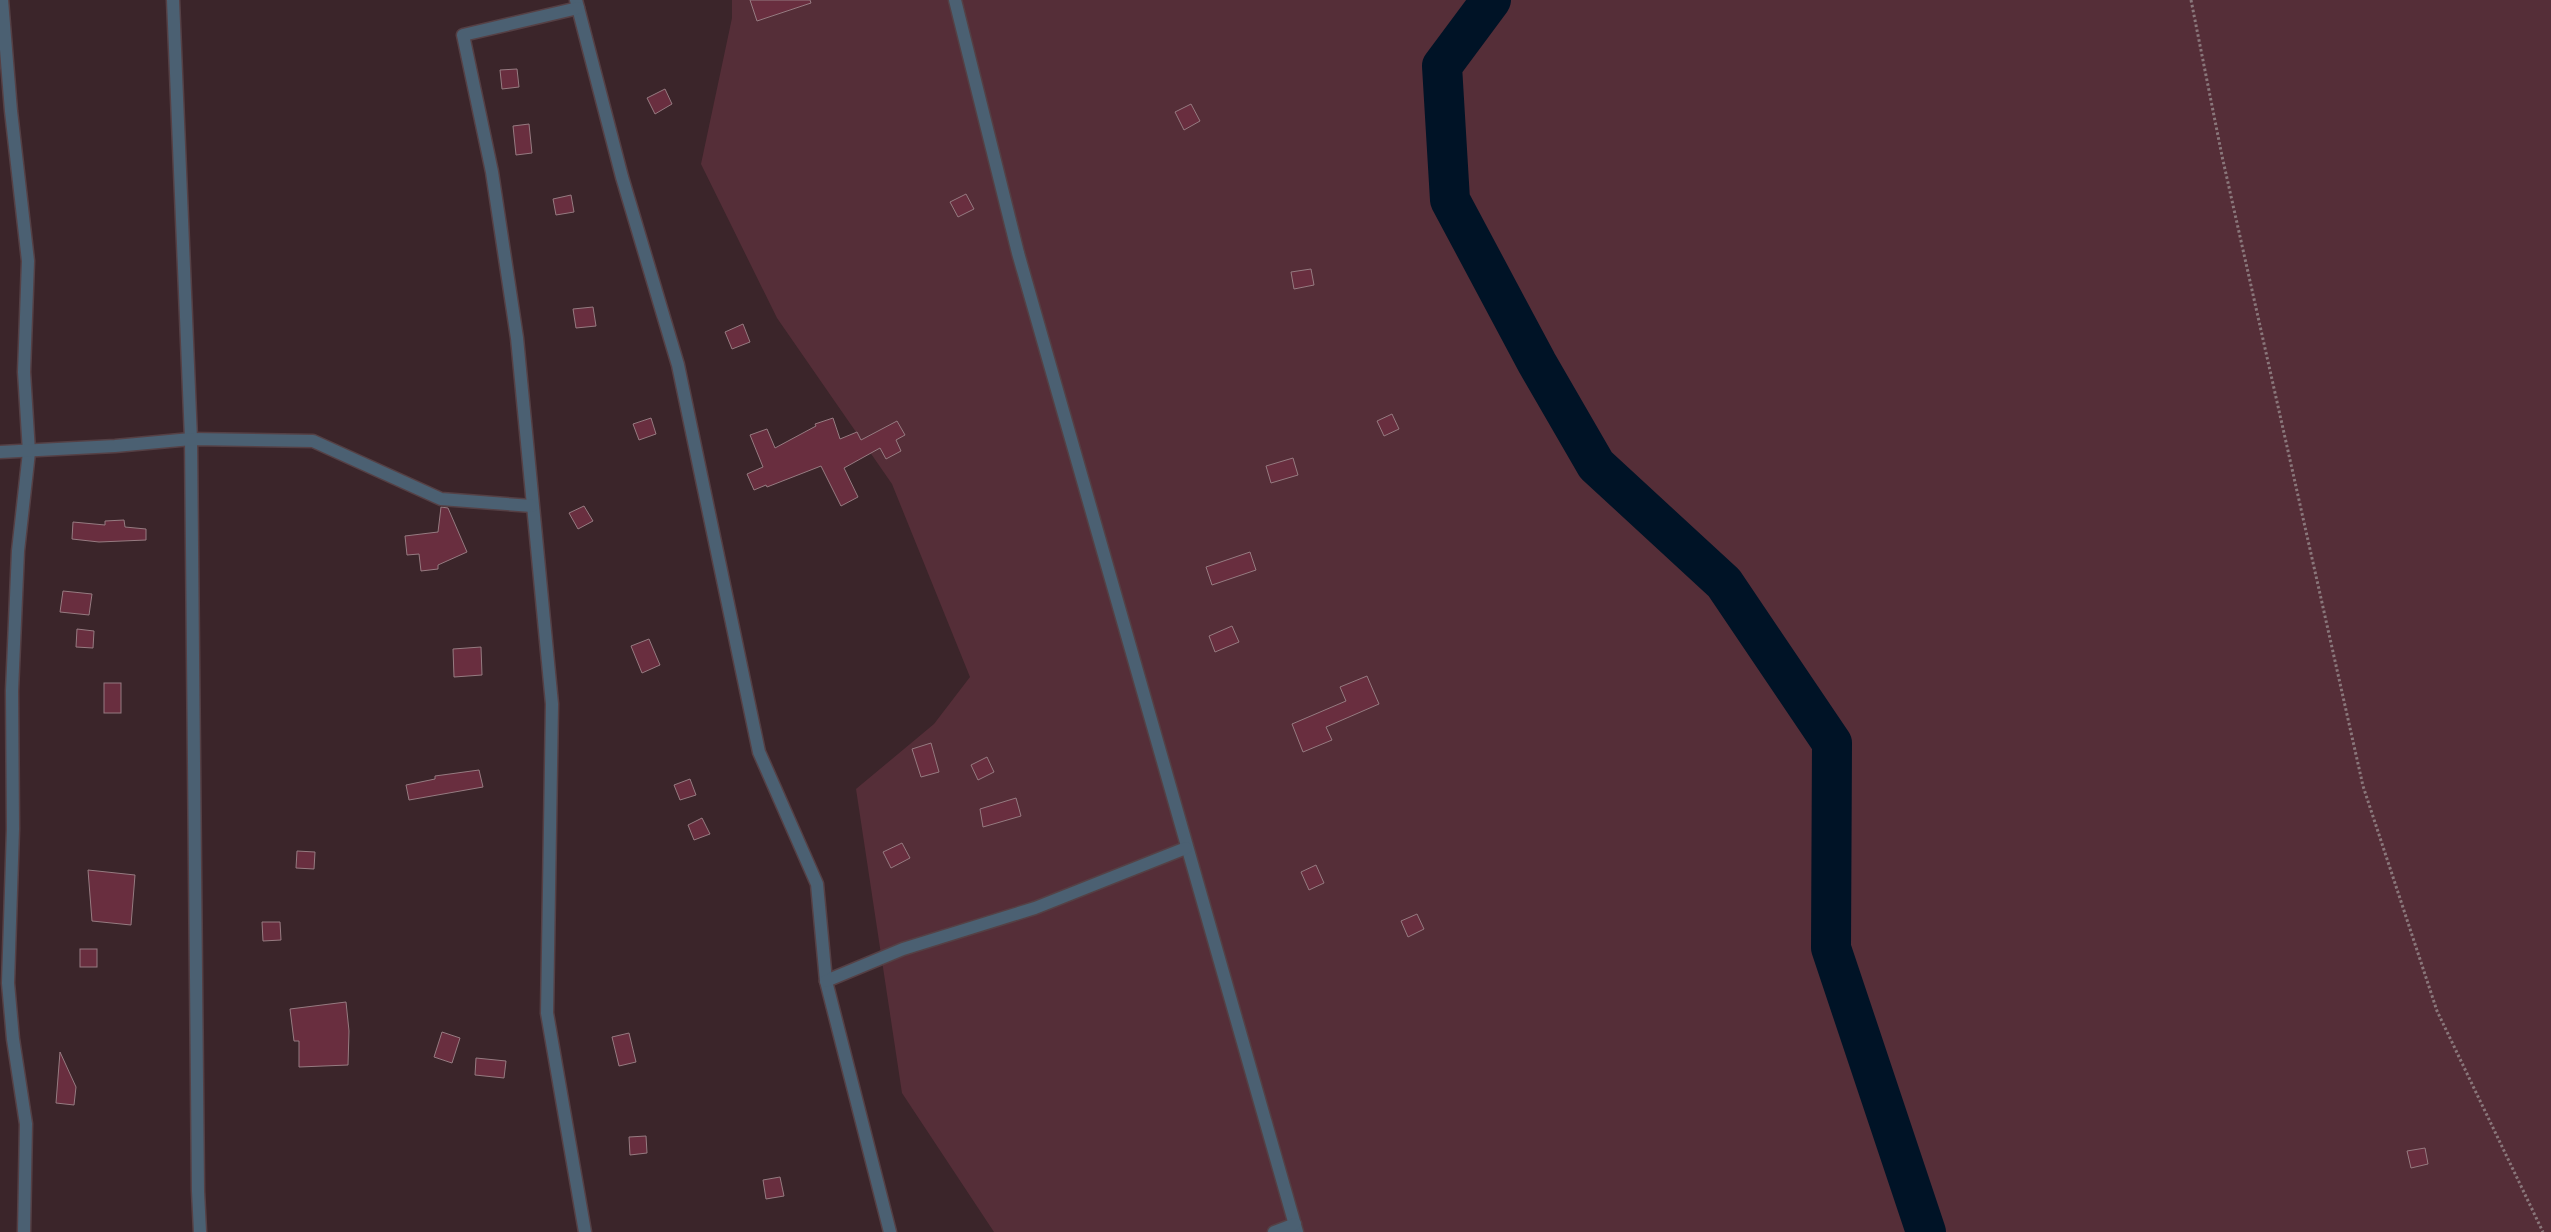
<svg xmlns="http://www.w3.org/2000/svg" width="2551" height="1232" viewBox="0 0 2551 1232" font-family="'Roboto Serif',serif">
<style>
.green{fill:#552e38}
.lines{fill:none;stroke-linecap:round;stroke-linejoin:round}
.river{stroke:#001326;stroke-width:40}
.building{fill:#692e3f;stroke:#967b81}
.minor-casing{stroke:#554045;stroke-width:15}
.path{stroke:#8a777b;stroke-width:3;stroke-dasharray:2.5 2.5;stroke-linecap:butt}
.minor{stroke:#4b6072;stroke-width:12}
</style>
<rect width="100%" height="100%" fill="#3b252a"/>
<path class="green" d="M732 0H2551V1232H994L902 1093 856 789 934 724 970 677 892 484 777 318 701 164 732 18Z"/>
<g class="lines">
<path class="river" d="M1491 0 1442 66 1450 200 1537 363 1596 465 1724 583 1832 743 1831 948 1926 1232"/>
</g>
<g class="building">
<path d="M750 0H810L811 3 757 21Z"/>
<path d="M517 69 519 87 502 89 500 70Z"/>
<path d="M665 89 672 104 655 114 647 98Z"/>
<path d="M1191 104 1200 121 1184 130 1175 112Z"/>
<path d="M529 124 532 153 516 155 513 126Z"/>
<path d="M966 194 974 209 958 217 950 202Z"/>
<path d="M571 195 574 212 556 215 553 199Z"/>
<path d="M1311 269 1314 285 1294 289 1291 272Z"/>
<path d="M593 307 596 326 576 328 573 309Z"/>
<path d="M743 324 750 342 732 349 725 332Z"/>
<path d="M1392 414 1399 429 1384 436 1377 421Z"/>
<path d="M651 418 656 434 639 440 633 424Z"/>
<path d="M833 418 840 439 857 432 861 440 897 421 905 435 896 440 901 451 886 459 880 448 844 468 858 497 841 506 821 466 767 487 766 485 754 490 747 474 763 467 750 435 767 429 775 448 816 426 815 424Z"/>
<path d="M1293 458 1298 475 1271 483 1266 466Z"/>
<path d="M584 506 593 521 578 529 569 513Z"/>
<path d="M441 507 448 508 467 552 438 565V569L421 571 419 554 407 555 405 536 438 532Z"/>
<path d="M124 520 125 527 146 529V540L99 542 72 539 73 522 105 525V521Z"/>
<path d="M1250 552 1256 570 1212 585 1206 567Z"/>
<path d="M63 591 92 594 89 615 60 612Z"/>
<path d="M1232 626 1239 642 1215 652 1209 636Z"/>
<path d="M77 629 94 631 93 648 76 647Z"/>
<path d="M649 639 660 665 642 673 631 646Z"/>
<path d="M481 647 482 675 454 677 453 649Z"/>
<path d="M1367 676 1379 704 1326 727 1332 740 1303 752 1292 724 1346 701 1340 687Z"/>
<rect x="104" y="683" width="17" height="30"/>
<path d="M931 743 939 772 921 777 912 749Z"/>
<path d="M987 757 994 772 978 780 971 765Z"/>
<path d="M479 770 483 787 409 800 406 785 435 779V776Z"/>
<path d="M690 779 696 795 680 800 674 785Z"/>
<path d="M1016 798 1021 816 983 827 980 809Z"/>
<path d="M702 818 710 834 694 840 688 825Z"/>
<path d="M902 843 910 858 891 868 883 852Z"/>
<path d="M297 851 315 852 314 869 296 868Z"/>
<path d="M1316 865 1324 883 1309 890 1301 872Z"/>
<path d="M88 870 135 875 131 925 92 921Z"/>
<path d="M1417 914 1424 929 1408 937 1401 921Z"/>
<path d="M262 922H280L281 940 263 941Z"/>
<rect x="80" y="949" width="17" height="18"/>
<path d="M346 1002 349 1031 348 1065 299 1067V1041H294L290 1009Z"/>
<path d="M442 1032 460 1038 452 1063 434 1057Z"/>
<path d="M629 1033 636 1062 619 1066 612 1037Z"/>
<path d="M60 1052 76 1087 74 1105 56 1103Z"/>
<path d="M476 1058 506 1061 504 1078 475 1075Z"/>
<path d="M646 1136 647 1153 630 1155 629 1137Z"/>
<path d="M2425 1148 2428 1164 2411 1168 2407 1151Z"/>
<path d="M780 1177 784 1196 766 1199 763 1180Z"/>
</g>
<g class="lines">
<g class="minor-casing">
<g id="minor">
<path d="M2 0 11 111 28 261 24 372 29 452 18 551 12 691 13 829 8 983 13 1039 26 1124 24 1232"/>
<path d="M173 0 191 439 198 1191 200 1232"/>
<path d="M576 0 622 177 678 365 759 752 817 884 826 981 890 1232"/>
<path d="M955 0 1018 253 1297 1232"/>
<path d="M578 8 463 35 492 172 517 338 552 704 547 1013 585 1232"/>
<path d="M0 452 115 446 191 439 313 441 441 499 532 506"/>
<path d="M826 981 903 949 1035 908 1186 848"/>
<path d="M1274 1232 1295 1224"/>
</g>
</g>
<path class="path" d="M2191 0 2222 156 2363 786 2437 1011 2543 1232"/>
<use href="#minor" class="minor"/>
</g>
</svg>
